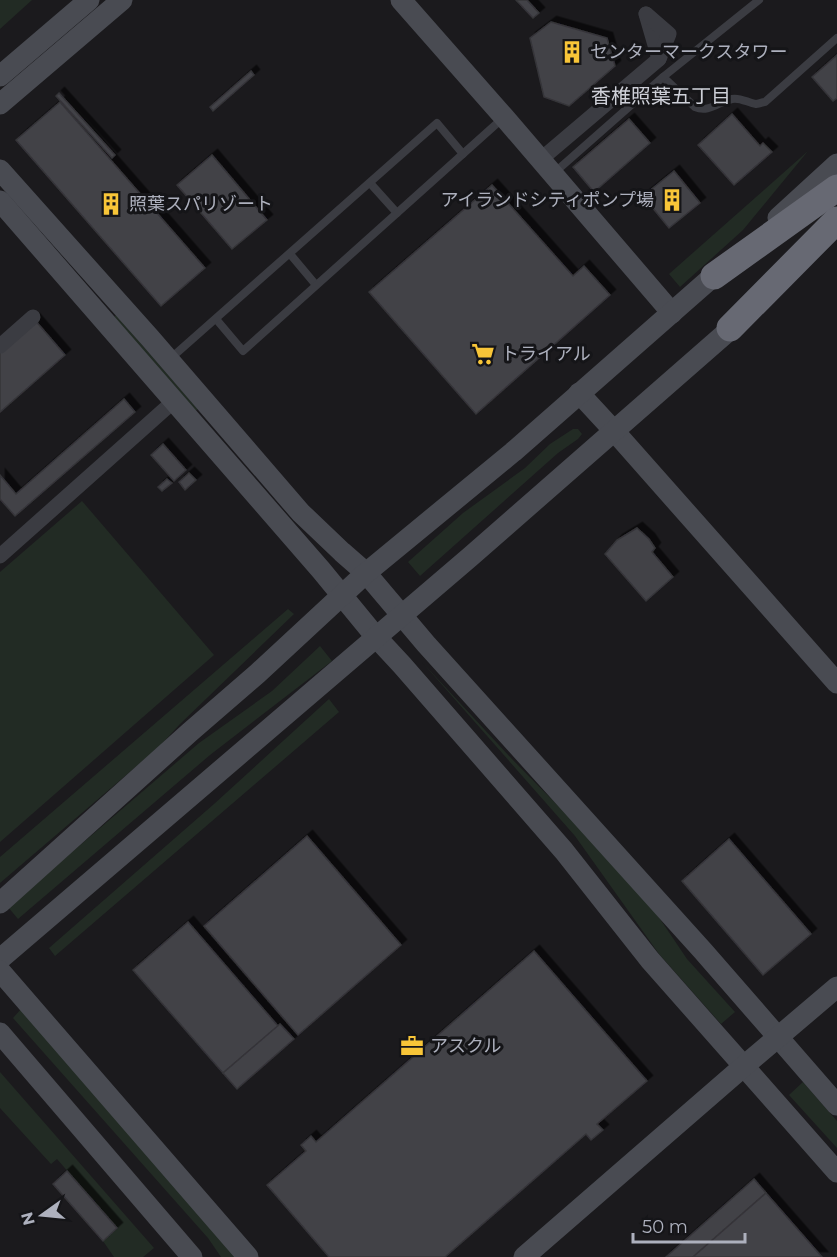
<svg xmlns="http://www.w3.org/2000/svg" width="837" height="1257" viewBox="0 0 837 1257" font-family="Montserrat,'Noto Sans JP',sans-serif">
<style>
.green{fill:#222b24}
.building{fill:#424247;stroke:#353439;stroke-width:1.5;filter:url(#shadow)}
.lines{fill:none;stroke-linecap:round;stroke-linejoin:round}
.lane{stroke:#3b3c42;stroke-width:8}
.street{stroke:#3b3c42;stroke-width:15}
.secondary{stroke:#494b52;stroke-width:21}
.highway{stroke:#676973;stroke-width:27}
.labels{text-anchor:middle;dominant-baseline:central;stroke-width:6;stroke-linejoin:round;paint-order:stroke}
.poi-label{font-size:18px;fill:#adb0bd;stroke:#151518;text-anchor:start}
.neighbourhood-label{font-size:20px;fill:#ced0d8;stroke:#151518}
</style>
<defs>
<filter id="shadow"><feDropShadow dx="5.5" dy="-5.5" stdDeviation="0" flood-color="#0009"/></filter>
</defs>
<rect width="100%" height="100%" fill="#1b1a1d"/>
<g class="green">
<path d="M0 0H32L0 29Z"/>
<path d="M808 151 743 230 680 287 669 274Z"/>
<path d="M116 315 198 409 194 412 113 318Z"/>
<path d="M573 429H578L582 434 578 439 558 453 420 576 408 562 463 513 525 468 550 444Z"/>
<path d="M82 501 214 655 0 842V572Z"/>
<path d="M288 609 294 614 180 724 159 747 0 883V857Z"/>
<path d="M320 646 332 661 210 755 18 919 8 907 199 743 272 691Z"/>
<path d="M422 662 511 758 582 830 656 913 687 959 735 1012 721 1024 659 954 575 836Z"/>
<path d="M329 699 339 712 55 956 49 948 214 804Z"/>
<path d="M22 1008 237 1257H221L208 1238 13 1018Z"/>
<path d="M0 1072 154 1248 143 1257H114L103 1241 117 1228 57 1159 51 1164 0 1108Z"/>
<path d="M803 1082 837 1121V1148L789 1095Z"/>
</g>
<g class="building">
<path d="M516 0H527L539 13 533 18Z"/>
<path d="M551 22 607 38 615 66 569 106 544 97 530 38Z"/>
<path d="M837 55V98L833 101 812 77Z"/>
<path d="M251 71 254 75 213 111 210 107Z"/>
<path d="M59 93 115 155 112 158 56 96Z"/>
<path d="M60 102 205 268 161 306 16 140Z"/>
<path d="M732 114 760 146 763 143 772 152 734 185 698 145Z"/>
<path d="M629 119 650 143 594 192 573 167Z"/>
<path d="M212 155 267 220 232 249 177 185Z"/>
<path d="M674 171 700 203 669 228 643 196Z"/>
<path d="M492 185 573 276 584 266 610 295 476 414 369 292Z"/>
<path d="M34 319 65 355 0 412V348Z"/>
<path d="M124 399 135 412 15 516 0 499V475L16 494Z"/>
<path d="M163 444 186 470 174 481 151 455Z"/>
<path d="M189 473 196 480 185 490 179 482Z"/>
<path d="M167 479 172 483 162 491 158 487Z"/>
<path d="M637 528 649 539 655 548 652 552 673 577 646 601 605 554 617 540Z"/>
<path d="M307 836 401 945 298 1035 204 926Z"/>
<path d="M729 839 811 934 763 975 682 881Z"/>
<path d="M188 922 278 1026 223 1073 133 970Z"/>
<path d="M534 951 647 1081 597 1124 603 1130 591 1140 586 1134 445 1257H329L267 1185 306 1151 301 1145 311 1136 316 1142Z"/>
<path d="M280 1024 294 1039 237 1089 223 1073Z"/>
<path d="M67 1171 117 1228 103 1241 53 1184Z"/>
<path d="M754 1179 766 1193 693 1257H666Z"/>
<path d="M766 1193 822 1257H693Z"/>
</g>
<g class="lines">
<g class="lane">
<path d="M663 77 695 107C709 113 718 102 732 99 740 97 748 103 756 104 757 104 764 102 765 102L837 38"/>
<path d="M554 173 663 77 759 0"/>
<path d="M370 183 397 213"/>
<path d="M290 254 316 285"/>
<path d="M216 319 243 351 503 118"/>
<path d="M171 358 437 123 463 154"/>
</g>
<g class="street">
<path d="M646 14 659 59"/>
<path d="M540 160 659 59 669 34 646 14"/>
<path d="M0 346 33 317"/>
<path d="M0 556 174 401"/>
</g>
<g class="secondary">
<path d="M401 0 504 117 672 313"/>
<path d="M0 76 89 0"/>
<path d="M0 104 122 0"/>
<path d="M0 170 150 338 301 513 342 552 366 573 426 644 703 951 837 1105"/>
<path d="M0 201 321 570 376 637 402 665 564 851 650 960 837 1172"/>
<path d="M778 218 837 164"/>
<path d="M579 393 615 432 837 683"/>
<path d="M0 903 190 732 257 674 366 573 513 452 726 265"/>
<path d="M0 959 470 557 742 319"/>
<path d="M0 971 248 1257"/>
<path d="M0 1033 192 1257"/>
<path d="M524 1257 744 1066 837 987"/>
</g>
<g class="highway">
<path d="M714 276 837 188"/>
<path d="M730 328 837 220"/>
</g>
</g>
<defs>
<g id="building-bare" transform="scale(1.8)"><path d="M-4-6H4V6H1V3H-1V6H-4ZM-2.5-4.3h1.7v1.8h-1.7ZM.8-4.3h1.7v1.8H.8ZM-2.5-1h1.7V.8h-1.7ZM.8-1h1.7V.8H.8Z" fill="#f8c538" stroke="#151518" stroke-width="2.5" paint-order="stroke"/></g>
<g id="supermarket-bare" transform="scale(1.8)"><path d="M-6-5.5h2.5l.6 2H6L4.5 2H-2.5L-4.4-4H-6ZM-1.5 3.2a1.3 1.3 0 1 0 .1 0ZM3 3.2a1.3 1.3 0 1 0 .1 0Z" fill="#f8c538" stroke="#151518" stroke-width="2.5" paint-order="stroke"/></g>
<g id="office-bare" transform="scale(1.8)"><path d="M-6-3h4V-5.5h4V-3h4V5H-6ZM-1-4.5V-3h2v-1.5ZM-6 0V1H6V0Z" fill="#f8c538" stroke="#151518" stroke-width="2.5" paint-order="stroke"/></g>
</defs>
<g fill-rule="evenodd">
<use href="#building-bare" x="572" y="52"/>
<use href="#building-bare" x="672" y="200"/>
<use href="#building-bare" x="111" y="204"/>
<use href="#supermarket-bare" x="483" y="354"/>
<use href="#office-bare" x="412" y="1046"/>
</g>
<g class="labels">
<g class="poi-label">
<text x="590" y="52">センターマークスタワー</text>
<text x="654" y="200" text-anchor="end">アイランドシティポンプ場</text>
<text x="129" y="204">照葉スパリゾート</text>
<text x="501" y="354">トライアル</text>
<text x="430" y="1046">アスクル</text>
</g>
<g class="neighbourhood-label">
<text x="661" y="96">香椎照葉五丁目</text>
</g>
</g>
<g transform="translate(42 1215) rotate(255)" stroke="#151518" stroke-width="4.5" paint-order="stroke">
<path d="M0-4.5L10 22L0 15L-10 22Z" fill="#adb0bd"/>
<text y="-9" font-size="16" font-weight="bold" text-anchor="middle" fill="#adb0bd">N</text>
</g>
<path d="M633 1233v9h112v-9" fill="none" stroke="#adb0bd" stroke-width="3"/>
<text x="642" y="1233" font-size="18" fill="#adb0bd" stroke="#151518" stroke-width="4.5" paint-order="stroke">50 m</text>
</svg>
